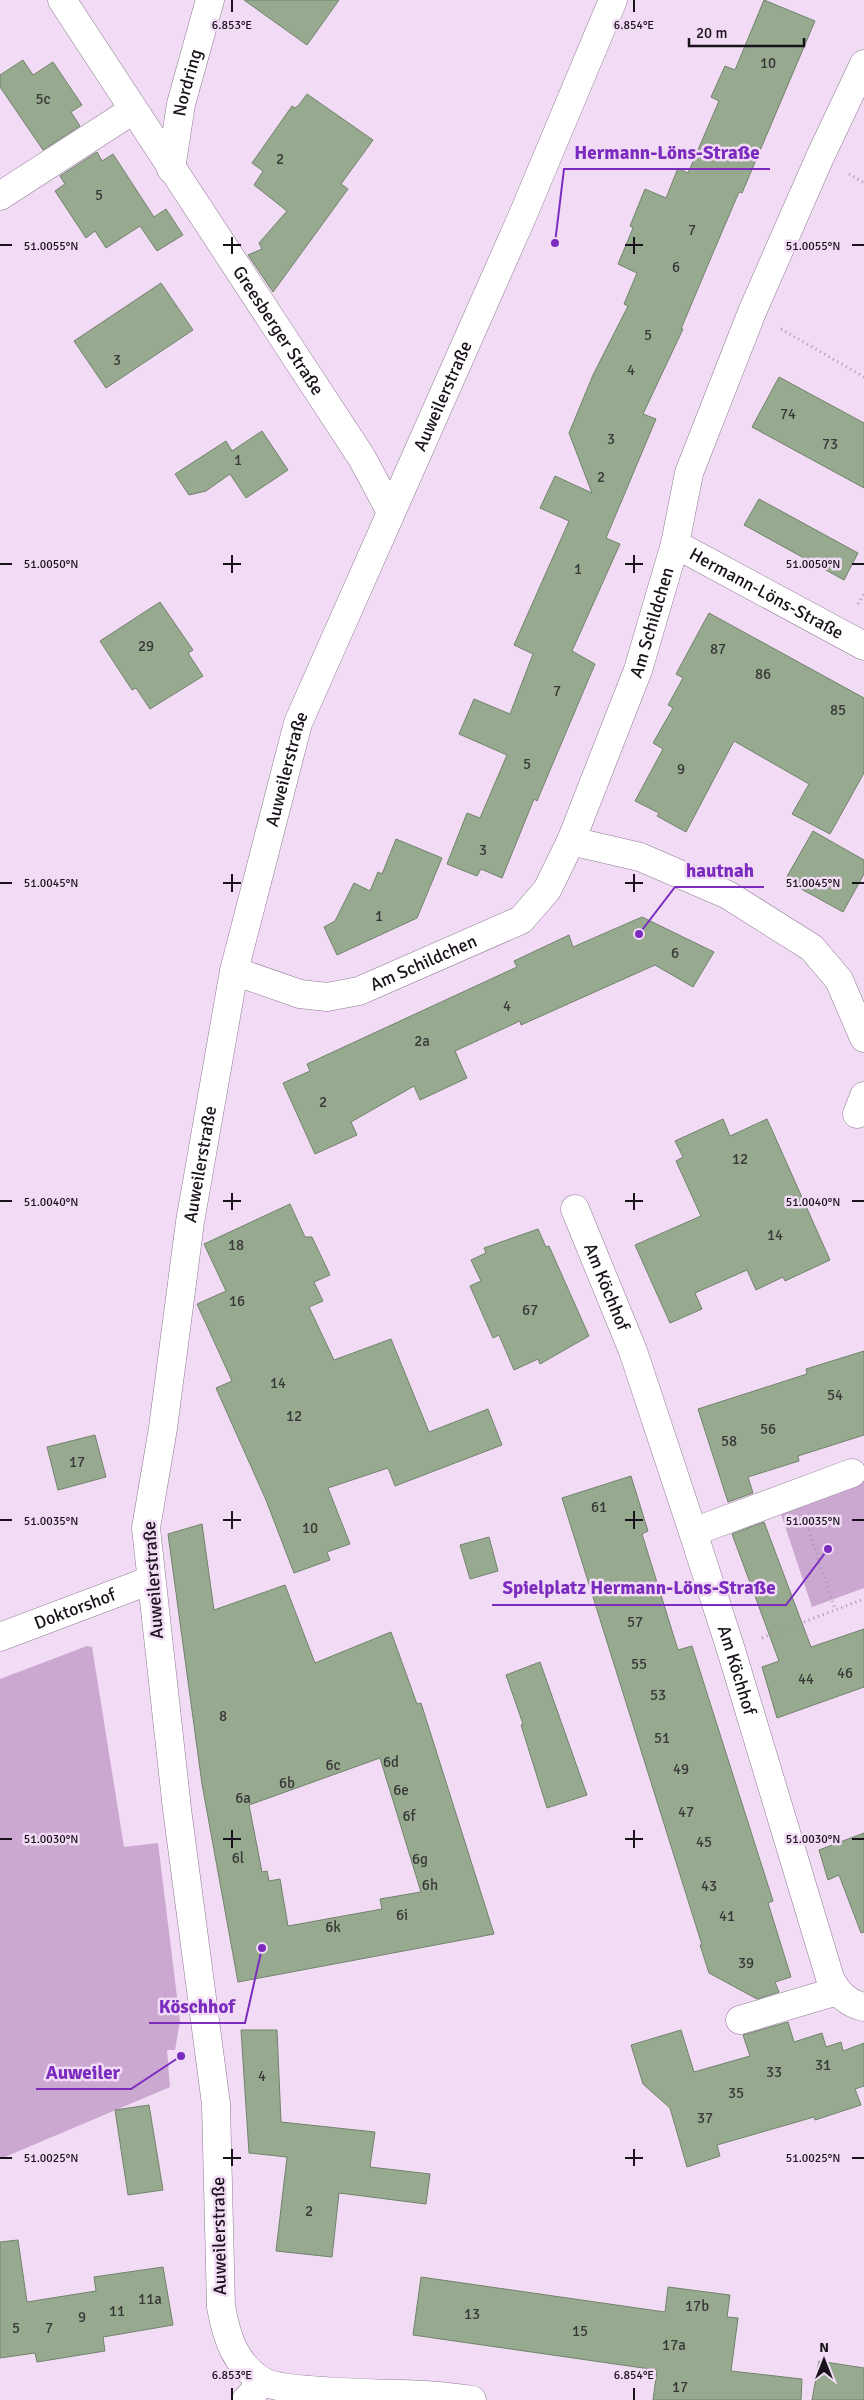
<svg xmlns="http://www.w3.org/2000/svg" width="864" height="2400" viewBox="0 0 864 2400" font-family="Signika,sans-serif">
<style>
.green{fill:#caa8d0}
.building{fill:#97aa90;stroke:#71836a;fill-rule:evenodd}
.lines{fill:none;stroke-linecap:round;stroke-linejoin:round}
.minor-casing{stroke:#8f7a93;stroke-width:29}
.path{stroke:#a897ab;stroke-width:3;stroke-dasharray:1 4;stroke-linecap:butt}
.minor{stroke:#fff;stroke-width:28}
.ticks{fill:none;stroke:#1a121b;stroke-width:2}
.labels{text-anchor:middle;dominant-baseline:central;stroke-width:5;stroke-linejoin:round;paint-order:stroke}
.number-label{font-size:15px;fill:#393838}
.street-label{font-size:18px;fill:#1a121b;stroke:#f1dbf5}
.ticks-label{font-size:12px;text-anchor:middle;fill:#1a121b;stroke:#f1dbf5;stroke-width:5;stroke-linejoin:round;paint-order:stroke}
.leader{fill:none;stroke:#7b2cbf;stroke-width:2}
.callout-dot{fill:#7b2cbf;stroke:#f1dbf5;stroke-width:2}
.callout-label{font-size:19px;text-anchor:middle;font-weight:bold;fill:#7b2cbf;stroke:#f1dbf5;stroke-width:5;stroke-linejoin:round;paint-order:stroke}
</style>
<rect width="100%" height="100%" fill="#f1dbf5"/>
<g class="green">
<path d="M864 1482V1588L812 1607 780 1511Z"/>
<path d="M87 1646 92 1647 124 1847 158 1843 180 2021 175 2050H167L170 2087 0 2159V1679Z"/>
</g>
<g class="building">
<path d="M244 0H339L307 45Z"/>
<path d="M764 0 815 21 742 193 739 192 710 260 681 329H683L643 414 656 419 606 538 620 544 572 651 595 664 537 801 534 799 502 878 481 869 477 876 447 864 467 813 480 818 507 755 459 734 474 699 510 714 533 654 514 645 569 521 540 508 555 476 592 493 569 433 593 375 628 306 624 304 637 273 618 264 633 228 630 226 645 189 666 198 678 168 688 173 719 101 711 97 725 66 735 70Z"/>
<path d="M23 60 33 75 53 62 82 105 71 112 80 126 43 150 0 87V75Z"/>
<path d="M307 94 373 140 341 184 348 189 273 292 248 255 262 249 259 243 287 211 254 185 263 171 252 163 292 106 295 108 299 105Z"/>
<path d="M97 152 102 161 113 154 154 217 166 209 183 235 157 251 140 226 106 248 95 231 86 238 55 191 65 184 60 176Z"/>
<path d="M161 283 193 330 106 388 74 341Z"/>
<path d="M779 377 864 423V488L752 427Z"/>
<path d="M262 431 288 470 246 498 230 474 206 491 189 495 175 474 226 441 232 451Z"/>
<path d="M759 499 858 553 844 580 744 525Z"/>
<path d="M160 602 193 650 188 653 203 676 150 709 136 688 132 690 100 641Z"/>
<path d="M709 613 864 698V773L830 834 792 814 809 784 734 741 686 832 657 816 659 813 635 801 663 749 653 743 673 708 668 705 683 678 676 674Z"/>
<path d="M813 831 864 860V874L843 912 785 880Z"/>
<path d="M396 839 442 858 417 918 337 955 324 927 335 921 354 883 370 891 378 872 382 874Z"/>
<path d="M642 917 714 952 693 987 655 965 521 1025 520 1021 455 1051 467 1078 420 1100 414 1086 351 1122 357 1135 315 1154 283 1083 310 1071 307 1064 517 967 514 961 569 935 573 947Z"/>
<path d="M723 1119 730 1136 767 1119 830 1260 785 1281 783 1277 756 1290 747 1270 695 1293 702 1309 670 1323 635 1245 701 1216 676 1161 683 1157 675 1141Z"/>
<path d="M290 1204 305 1237H312L330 1275 314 1282 323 1301 309 1307 334 1360 391 1339 429 1432 488 1409 502 1445 395 1486 388 1468 328 1488 350 1544 327 1552 330 1560 294 1573 266 1500 216 1388 232 1381 197 1304 226 1291 204 1244Z"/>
<path d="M538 1229 546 1247 549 1246 589 1336 540 1364 538 1359 514 1370 499 1335 493 1338 470 1286 481 1281 471 1260 486 1253 484 1248Z"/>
<path d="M864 1351V1435L798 1456 799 1461 748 1477 753 1493 728 1502 698 1409 807 1374 806 1369Z"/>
<path d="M95 1435 106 1477 58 1490 47 1447Z"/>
<path d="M631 1476 648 1531 642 1534 678 1650 692 1646 773 1901 768 1903 791 1977 775 1982 779 1992 757 1999 709 1973 700 1945H702L562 1498Z"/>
<path d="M764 1522 811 1647 864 1629V1687L777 1718 762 1667 779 1661 732 1534Z"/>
<path d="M202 1524 214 1610 285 1585 315 1663 391 1632 417 1704 421 1703 494 1934 238 1982 202 1784 168 1534ZM380 1758 421 1892 380 1899 382 1909 288 1926 280 1879 269 1881 267 1871 262 1872 249 1805Z"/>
<path d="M489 1537 498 1571 470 1579 460 1545Z"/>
<path d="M540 1662 587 1795 547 1808 521 1725 523 1724 506 1675Z"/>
<path d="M864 1833V1932L861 1933 839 1875 828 1880 819 1850Z"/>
<path d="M788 2022 794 2042 822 2033 826 2047 841 2042 843 2051 864 2043V2086L855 2089 861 2105 815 2120 814 2117 717 2145 720 2156 687 2167 670 2108 643 2084 631 2045 681 2030 694 2072 750 2056 743 2035Z"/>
<path d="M241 2030H277L281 2122 375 2132 370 2167 430 2174 426 2204 339 2193 332 2257 276 2251 287 2157 249 2153Z"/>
<path d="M149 2105 163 2190 128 2195 115 2110Z"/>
<path d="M18 2240 27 2302 96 2291 94 2277 163 2267 173 2325 103 2337 105 2351 37 2362 35 2353 0 2358V2242Z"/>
<path d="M421 2277 665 2312 668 2287 730 2295 727 2317 738 2318 731 2371 802 2379 801 2400H653L657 2370 413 2335Z"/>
<path d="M819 2361 864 2368V2400H812Z"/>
</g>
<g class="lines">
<g class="minor-casing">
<g id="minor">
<path id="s1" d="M62 0 362 458 391 512"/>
<path id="s2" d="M171 169 181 104 210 0"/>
<path d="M0 196 133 110"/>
<path id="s3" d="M675 544 864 646"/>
<path d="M571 841 640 857 728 895 812 948 839 980 864 1038"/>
<path id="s4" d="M234 971 300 994 327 997 359 991 521 920 547 890 571 841 638 670 675 544 689 473 752 312 820 157 864 64"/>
<path d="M857 1114 864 1096"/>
<path id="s5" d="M575 1209 633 1351 693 1532 731 1650 830 1978C837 1993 847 2003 864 2007"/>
<path d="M693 1532 852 1473"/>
<path id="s6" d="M0 1637 151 1580"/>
<path d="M740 2020 837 1991"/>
<path d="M246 2400 263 2382"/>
<path id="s7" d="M472 2400C457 2398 442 2396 426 2395 395 2393 283 2394 262 2381 234 2363 227 2338 221 2307L216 2104 177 1809 146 1528 163 1428 190 1222 234 971 298 723 522 217 613 0"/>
</g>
</g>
<g class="path">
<path d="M849 174 864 183"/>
<path d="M781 329 864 377"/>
<path d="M858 604 864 594"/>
<path d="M807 1525 835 1609"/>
<path d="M762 1638 864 1599"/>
</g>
<use href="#minor" class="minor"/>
</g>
<path class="ticks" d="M232 0V12M634 0V12M232 237V254M634 237V254M0 245H12M223 245H241M625 245H643M852 245H864M232 555V573M634 555V573M0 564H12M223 564H241M625 564H643M852 564H864M232 874V892M634 874V892M0 883H12M223 883H241M625 883H643M852 883H864M232 1193V1210M634 1193V1210M0 1201H12M223 1201H241M625 1201H643M852 1201H864M232 1511V1529M634 1511V1529M0 1520H12M223 1520H241M625 1520H643M852 1520H864M232 1830V1848M634 1830V1848M0 1839H12M223 1839H241M625 1839H643M852 1839H864M232 2149V2166M634 2149V2166M0 2158H12M223 2158H241M625 2158H643M852 2158H864M232 2388V2400M634 2388V2400"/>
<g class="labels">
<g class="number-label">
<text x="768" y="63">10</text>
<text x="43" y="99">5c</text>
<text x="280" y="159">2</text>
<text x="99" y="195">5</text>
<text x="692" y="230">7</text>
<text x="676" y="267">6</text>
<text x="648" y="335">5</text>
<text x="117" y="360">3</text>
<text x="631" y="370">4</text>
<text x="788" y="414">74</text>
<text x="611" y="439">3</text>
<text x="830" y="444">73</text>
<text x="238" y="460">1</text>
<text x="601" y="477">2</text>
<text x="578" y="569">1</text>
<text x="146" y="646">29</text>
<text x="718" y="649">87</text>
<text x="763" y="674">86</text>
<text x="557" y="691">7</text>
<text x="838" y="710">85</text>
<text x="527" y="764">5</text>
<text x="681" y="769">9</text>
<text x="483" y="850">3</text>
<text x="379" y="916">1</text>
<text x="675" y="953">6</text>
<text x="507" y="1006">4</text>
<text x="422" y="1041">2a</text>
<text x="323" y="1102">2</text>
<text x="740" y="1159">12</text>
<text x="775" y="1235">14</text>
<text x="236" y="1245">18</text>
<text x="237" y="1301">16</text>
<text x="530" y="1310">67</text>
<text x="278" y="1383">14</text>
<text x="835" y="1395">54</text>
<text x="294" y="1416">12</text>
<text x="768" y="1429">56</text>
<text x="729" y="1441">58</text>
<text x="77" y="1462">17</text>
<text x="599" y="1507">61</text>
<text x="310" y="1528">10</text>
<text x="635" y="1622">57</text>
<text x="639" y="1664">55</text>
<text x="845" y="1673">46</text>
<text x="806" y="1679">44</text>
<text x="658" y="1695">53</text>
<text x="223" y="1716">8</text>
<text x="662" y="1738">51</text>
<text x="391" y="1762">6d</text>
<text x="333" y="1765">6c</text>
<text x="681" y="1769">49</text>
<text x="287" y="1783">6b</text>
<text x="401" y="1790">6e</text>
<text x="243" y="1798">6a</text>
<text x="686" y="1812">47</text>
<text x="409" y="1816">6f</text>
<text x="704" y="1842">45</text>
<text x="238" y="1858">6l</text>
<text x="420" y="1859">6g</text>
<text x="430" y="1885">6h</text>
<text x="709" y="1886">43</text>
<text x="402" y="1915">6i</text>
<text x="727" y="1916">41</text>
<text x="333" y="1927">6k</text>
<text x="746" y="1963">39</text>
<text x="823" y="2065">31</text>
<text x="774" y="2072">33</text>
<text x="262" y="2076">4</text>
<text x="736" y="2093">35</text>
<text x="705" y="2118">37</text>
<text x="309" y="2211">2</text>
<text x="150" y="2299">11a</text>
<text x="697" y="2306">17b</text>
<text x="117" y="2311">11</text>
<text x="472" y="2314">13</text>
<text x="82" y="2317">9</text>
<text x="16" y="2328">5</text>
<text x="49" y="2328">7</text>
<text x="580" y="2331">15</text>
<text x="674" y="2345">17a</text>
<text x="680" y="2387">17</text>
</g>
<g class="street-label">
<text stroke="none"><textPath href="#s2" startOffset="88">Nordring</textPath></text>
<text stroke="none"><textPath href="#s1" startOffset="395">Greesberger Straße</textPath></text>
<text stroke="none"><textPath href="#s7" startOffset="2260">Auweilerstraße</textPath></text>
<text stroke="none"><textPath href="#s3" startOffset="104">Hermann-Löns-Straße</textPath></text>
<text stroke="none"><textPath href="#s4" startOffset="634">Am Schildchen</textPath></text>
<text stroke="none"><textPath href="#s7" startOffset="1855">Auweilerstraße</textPath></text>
<text stroke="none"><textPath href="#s4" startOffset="200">Am Schildchen</textPath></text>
<text stroke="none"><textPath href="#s7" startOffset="1450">Auweilerstraße</textPath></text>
<text stroke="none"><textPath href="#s5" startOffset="84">Am Köchhof</textPath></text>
<text transform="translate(153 1580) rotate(-94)">Auweilerstraße</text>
<text stroke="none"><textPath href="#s6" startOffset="80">Doktorshof</textPath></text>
<text stroke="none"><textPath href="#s5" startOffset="489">Am Köchhof</textPath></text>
<text transform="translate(219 2236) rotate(-91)">Auweilerstraße</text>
</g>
</g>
<g class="ticks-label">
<text x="232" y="29">6.853°E</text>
<text x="634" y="29">6.854°E</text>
<text x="51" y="250">51.0055°N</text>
<text x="813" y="250">51.0055°N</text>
<text x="51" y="568">51.0050°N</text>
<text x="813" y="568">51.0050°N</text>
<text x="51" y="887">51.0045°N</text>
<text x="813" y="887">51.0045°N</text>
<text x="51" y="1206">51.0040°N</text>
<text x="813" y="1206">51.0040°N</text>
<text x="51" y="1525">51.0035°N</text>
<text x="813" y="1525">51.0035°N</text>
<text x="51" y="1843">51.0030°N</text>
<text x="813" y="1843">51.0030°N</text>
<text x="51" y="2162">51.0025°N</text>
<text x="813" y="2162">51.0025°N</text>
<text x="232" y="2379">6.853°E</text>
<text x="634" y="2379">6.854°E</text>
</g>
<path class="leader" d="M555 243L564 169H770M639 934L675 887H764M828 1549L786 1605H492M262 1948L245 2023H149M181 2056L131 2089H36"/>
<g class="callout-dot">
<circle cx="555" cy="243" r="5"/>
<circle cx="639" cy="934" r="5"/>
<circle cx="828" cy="1549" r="5"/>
<circle cx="262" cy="1948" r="5"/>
<circle cx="181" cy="2056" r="5"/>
</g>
<g class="callout-label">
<text x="667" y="159">Hermann-Löns-Straße</text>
<text x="720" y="877">hautnah</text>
<text x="639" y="1594">Spielplatz Hermann-Löns-Straße</text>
<text x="197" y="2013">Köschhof</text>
<text x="83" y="2079">Auweiler</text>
</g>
<g transform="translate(824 2360)" stroke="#f1dbf5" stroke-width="4" paint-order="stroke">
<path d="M0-4L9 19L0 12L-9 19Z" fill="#1a121b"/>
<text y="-8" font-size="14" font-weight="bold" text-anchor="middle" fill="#1a121b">N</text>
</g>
<path d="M689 38v8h115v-8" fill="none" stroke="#1a121b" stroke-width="2.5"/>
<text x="696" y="38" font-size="15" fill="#1a121b" stroke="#f1dbf5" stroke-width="4" paint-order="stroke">20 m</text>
</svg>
